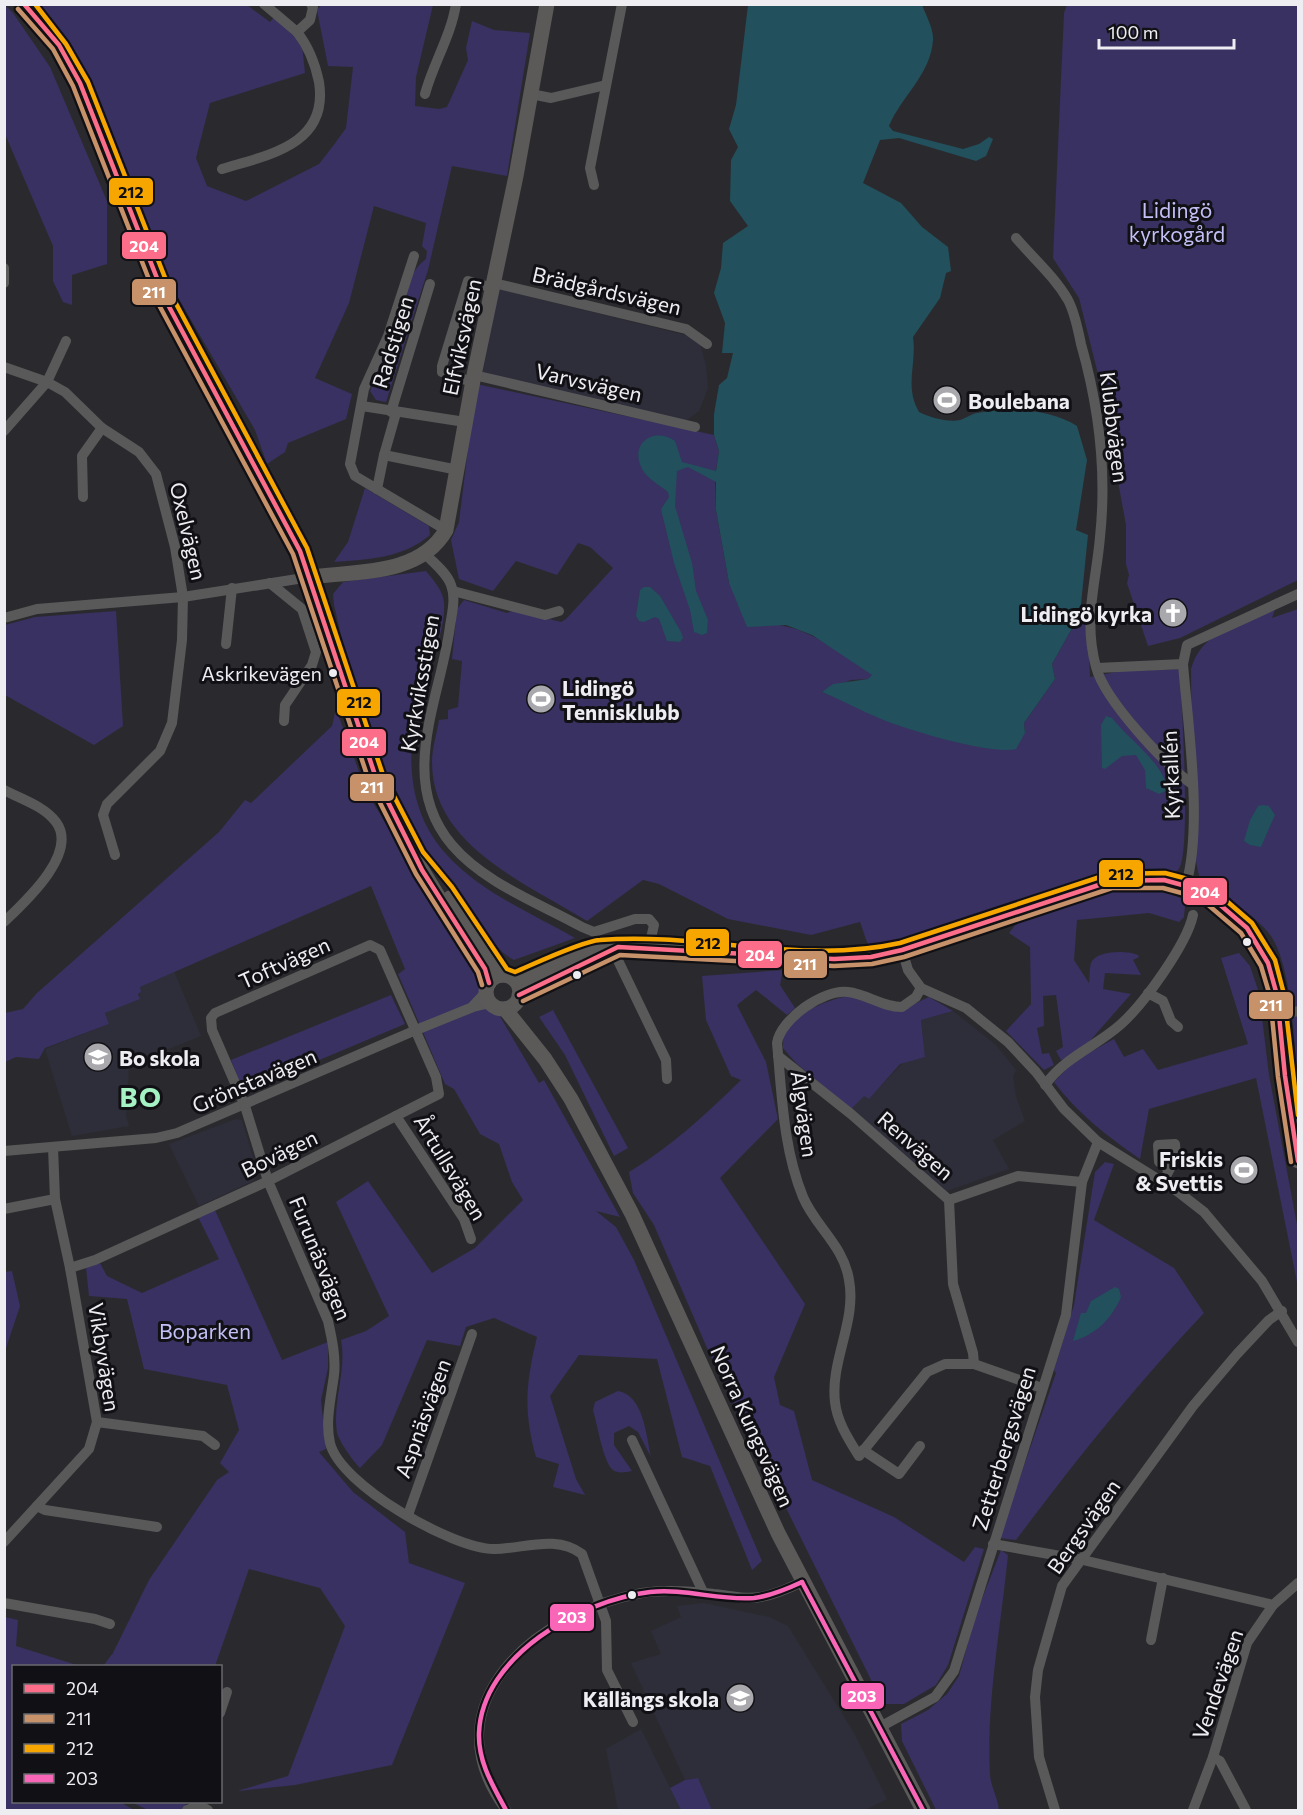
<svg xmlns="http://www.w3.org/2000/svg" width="1303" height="1815" viewBox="0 0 1303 1815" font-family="Commissioner,sans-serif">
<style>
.built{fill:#2e2e3b}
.green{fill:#383161}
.water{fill:#22505c}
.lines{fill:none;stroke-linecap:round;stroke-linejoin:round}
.street{stroke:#5a5959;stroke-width:10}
.secondary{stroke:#5b5a59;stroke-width:15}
.bus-1-casing{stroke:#111115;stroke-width:9}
.bus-2-casing{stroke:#111115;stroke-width:9}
.bus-3-casing{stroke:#111115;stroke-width:9}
.bus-4-casing{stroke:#111115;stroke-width:9}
.bus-1{stroke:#fb6d88;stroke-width:4.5}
.bus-2{stroke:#c7916a;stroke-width:4.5}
.bus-3{stroke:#f7a600;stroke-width:4.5}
.bus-4{stroke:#fa66b7;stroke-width:4.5}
.bus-dot{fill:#ededf2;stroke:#111115;stroke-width:2}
.labels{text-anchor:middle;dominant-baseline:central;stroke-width:6;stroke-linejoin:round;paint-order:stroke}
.bus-label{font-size:20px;fill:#ededf2;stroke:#111115;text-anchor:end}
.park-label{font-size:21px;fill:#c3c0f7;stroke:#111115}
.street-label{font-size:21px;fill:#ededf2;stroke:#111115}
.poi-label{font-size:21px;font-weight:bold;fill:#ededf2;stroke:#111115;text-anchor:start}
.district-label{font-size:27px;font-weight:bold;letter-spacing:1.5px;fill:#a5f3c4;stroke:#111115}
.line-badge{stroke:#111115;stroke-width:2}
.badge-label{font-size:16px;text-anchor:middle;font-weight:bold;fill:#fff}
.pale-badge-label{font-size:16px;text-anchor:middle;font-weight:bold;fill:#111}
</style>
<rect width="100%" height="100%" fill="#2a2a2e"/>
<g class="built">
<path d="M499 289 693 337 700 344 706 366 708 388 699 411 679 426 478 380Z"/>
<path d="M173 969 201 1036 129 1065 126 1116 129 1126 72 1136 45 1049 109 1024 105 1013 139 999 140 987Z"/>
<path d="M953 1011 996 1045 1016 1070 1013 1077 1016 1097 1025 1121 993 1140 1009 1169 947 1191 851 1109 864 1095 868 1099 905 1061 925 1057 921 1020Z"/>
<path d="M236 1119 242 1120 258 1174 253 1181 199 1206 169 1144Z"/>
<path d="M704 1603 769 1617 788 1626 854 1733 887 1799 865 1810H712L698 1778 685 1780 631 1663 661 1654 651 1631 681 1617 677 1606Z"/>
<path d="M641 1729 662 1772 681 1810H618L606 1749Z"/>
</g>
<g class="green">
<path d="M5 5 13 13 50 67 107 201V264L72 275V305L63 302 53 281V246L5 134Z"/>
<path d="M35 5H247L270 22 275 16 302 45 305 73 210 103 196 158 207 186 246 201 319 164 333 146 346 128 353 67 328 66 317 10 321 5H433L416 77 415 106 439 109 447 107 468 60 466 48 472 21 494 30 530 33 507 176 452 166 428 270 386 402 376 400 370 391C377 375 382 358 390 343 392 339 396 336 398 331 410 304 400 279 426 259L427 251 422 246 426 223 374 206 349 303 315 378 352 394 346 419 288 443 285 452 267 464 255 430 148 246 73 48Z"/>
<path d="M1067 5H1298V580L1180 638 1148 646 1127 583 1129 575 1126 564V525L1099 378 1079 298 1053 258 1064 13Z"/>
<path d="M476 384 714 435 719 451 715 476 716 510 729 583 770 624C809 626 841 654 873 675L868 679 851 680 822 692 850 703 1025 733 1024 723 1055 679 1052 664 1080 614 1087 609 1090 677 1121 671 1180 669C1181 696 1192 859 1178 870 1173 874 1166 873 1160 873 1139 872 1121 874 1101 879L869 948 860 922 811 935 728 919 659 884 643 880 587 921C526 883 431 845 432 761 432 748 437 733 439 720L448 719V710L458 707 462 661 452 659 457 609 464 600 507 613 514 610 561 622 566 619 613 568 590 547 578 543 557 575 516 561 493 591 459 579 451 540 459 522Z"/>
<path d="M365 488 429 526 430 535C401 559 369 559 334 562L348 542Z"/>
<path d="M426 571C434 581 442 589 444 602 446 629 431 661 423 686 406 743 403 806 446 854 480 892 531 913 575 938L514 960C494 950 487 930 473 912 440 871 409 827 386 779 359 725 348 663 334 605L333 594 343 582Z"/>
<path d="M1276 607 1272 618 1298 609V1094C1295 1053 1293 969 1271 936 1256 915 1223 896 1202 882 1188 863 1192 703 1191 669 1201 631 1244 621 1276 607Z"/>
<path d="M116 611 123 726 94 745 5 695V625L35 617Z"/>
<path d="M336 709 367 793 479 973 483 985 481 992 492 1009 498 1013 539 1083 544 1080 620 1217 596 1211 616 1227 634 1260 762 1561 752 1570 710 1466 682 1457 657 1359 579 1355 550 1396 576 1479 585 1495 553 1487 559 1464 536 1457C523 1411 526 1382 537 1337L494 1318 466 1327 460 1346 427 1340 382 1445 360 1468C353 1461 339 1441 337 1433 332 1402 347 1371 341 1340L366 1331 389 1316 336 1202 368 1181 432 1273 475 1248 523 1200 512 1182 499 1144 480 1134 454 1089 445 1084 398 974 405 969 371 886 140 987 141 992 138 994 140 999 105 1013 109 1024 45 1048 39 1059 16 1057 5 1062V1013L23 1009 37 993 219 832 245 800 251 803 332 726Z"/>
<path d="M1124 888C1146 889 1173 889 1190 905L1185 906 1184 917 1179 922 1149 913 1077 920 1074 960 1089 983C1090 978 1089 969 1091 963 1096 950 1127 950 1138 955L1139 957 1133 960 1141 975 1105 973 1103 989 1131 994 1088 1043 1065 1059 1061 1060 1056 1051 1063 1047 1056 995 1043 996 1044 1026 1037 1028 1042 1054 1049 1053 1054 1065 1044 1070 1006 1031 1031 1004 1030 947 1009 933 1023 915 1079 898Z"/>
<path d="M1239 953 1250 966 1259 993 1269 1075 1298 1230V1287L1256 1078 1149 1109 1140 1159C1107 1136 1078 1114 1054 1082L1074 1061 1114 1039 1124 1057 1143 1049 1158 1070 1248 1044 1221 958Z"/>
<path d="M783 970 780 985 795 1008 787 1015 756 990 737 1005 766 1062 778 1119 720 1178 805 1304 774 1377 780 1405 794 1411 812 1480 894 1517 964 1562 975 1547 984 1549 948 1665 936 1685 904 1704H885L880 1698 707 1348 654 1225 633 1193 629 1172C671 1147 706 1114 741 1080L731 1076 706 1020 702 976Z"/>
<path d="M391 995 405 1024 243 1092 231 1060Z"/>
<path d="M850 996 901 1010 929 997 953 1011 921 1020 925 1057 900 1064 869 1099 864 1096 851 1109 796 1063 783 1048C783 1044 783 1037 784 1034 791 1014 831 998 850 996Z"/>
<path d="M553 1010 628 1148 614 1156 565 1055 539 1017Z"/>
<path d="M1105 1162 1114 1164 1094 1220 1174 1268 1204 1313C1136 1385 1075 1461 1016 1540L999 1538 1056 1373 1054 1370 1074 1305 1095 1172Z"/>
<path d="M215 1210 282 1360 328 1342V1368L321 1400 326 1449 319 1452 353 1492 405 1532 409 1563 465 1583 392 1765 295 1785 237 1791 288 1776 345 1626 320 1588 249 1569 215 1666H103L113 1653 149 1580 217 1480 229 1472 220 1463 239 1430 227 1385 144 1369 127 1299 89 1296 86 1268 100 1263 107 1276 142 1293 219 1259 198 1217Z"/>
<path d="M12 1271 20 1306 5 1351V1272Z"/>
<path d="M618 1391C644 1396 646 1435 651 1457L638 1432 629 1426 614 1433V1445L632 1471C625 1472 618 1474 613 1470 603 1462 597 1423 593 1410L595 1402Z"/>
<path d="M1001 1550 1008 1555C1001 1626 986 1704 990 1775 991 1787 998 1798 999 1810H936L902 1741 901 1724 928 1710 947 1694 959 1676 975 1617Z"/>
<path d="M5 1617 18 1620 16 1646 80 1666H14V1802H120L134 1810H5Z"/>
<path d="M698 1778 712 1810H681L670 1788 685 1780Z"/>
<path d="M131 1802H187L183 1810H148Z"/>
</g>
<g class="water">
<path d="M748 5H922C926 15 934 30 933 40 931 74 901 97 889 126L893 131 963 149 979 144 989 137 993 139 986 156 976 161 899 138 880 140 863 183 901 203 922 227 948 247 951 271 946 273 940 298 913 337C917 364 904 386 919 412 928 417 949 423 960 420 966 418 971 414 977 413 1008 407 1051 409 1077 426L1087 460 1076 530 1088 535 1080 614 1052 664 1055 679 1024 723 1025 733 1016 749C990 755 908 730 881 719 861 711 842 700 822 692L833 684 868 679 872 675 812 635 786 625 747 627 729 583 716 510V482L688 467 677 471 675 506 692 563 696 591 708 620 707 633 702 635 694 632 690 610 674 563 661 509 669 497 668 492C659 485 647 478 642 469 629 444 653 426 675 441L682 462 716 471 719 451 714 435V414L719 385 727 378 733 353H722L725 323 714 293 721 268 723 243 748 226 730 201 731 160 738 147 729 129 736 105Z"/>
<path d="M644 587H650L660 596 681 632 683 638 680 642 667 641 659 619 655 617 644 622 639 621 636 616 640 590Z"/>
<path d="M1106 716 1112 718C1129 740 1163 762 1168 790L1159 794 1146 788 1145 770 1136 755 1122 756 1105 769 1102 768 1101 725Z"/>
<path d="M1263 805 1269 806 1275 815 1261 847 1250 845 1244 841 1250 820 1258 806Z"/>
<path d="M1115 1287 1119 1289 1121 1297C1112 1318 1096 1335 1073 1341L1081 1313H1086L1091 1301Z"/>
</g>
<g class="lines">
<g class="street">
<path d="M264 4 297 32 310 20 313 7 311 4"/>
<path d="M425 94C433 64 451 36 456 4"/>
<path d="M531 94 551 98 606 85"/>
<path d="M222 169C268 155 329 145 319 82 315 63 309 47 297 32"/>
<path d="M594 185 590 168 622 4"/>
<path d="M1016 238C1034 259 1054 276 1068 300 1075 313 1078 330 1081 344 1099 407 1107 471 1100 537 1096 584 1083 619 1096 667 1105 701 1165 764 1193 785"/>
<path d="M414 256 388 336 364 389 350 464 355 476 446 530"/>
<path d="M4 268V283"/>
<path d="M494 283 686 329 707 344"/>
<path d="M4 367 47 382 65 392 102 428 139 452 156 474 175 547 183 597 182 640 172 723 160 751 107 804 103 815 115 855"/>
<path d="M474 375 695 427"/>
<path d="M472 382 442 372V366L468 281 493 288"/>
<path d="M362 406 465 422"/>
<path d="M391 412 430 284"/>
<path d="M396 413 384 455 458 470"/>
<path d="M4 431 47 382 66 341"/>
<path d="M377 489 384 455"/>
<path d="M83 497 82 456 102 428"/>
<path d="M425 554C434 563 447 573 451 585 456 598 452 613 450 626 441 698 396 779 452 845 484 883 539 903 582 927L594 932 635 919H649L654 925 649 947"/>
<path d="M270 583 302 609 316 652 312 665 285 705 284 721"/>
<path d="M453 591 545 615 559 611"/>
<path d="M4 618 37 609 183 597 310 577"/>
<path d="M226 644 232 588"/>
<path d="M1097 668 1183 664"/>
<path d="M4 790C21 799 44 806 56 822 79 853 25 902 4 922"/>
<path d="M1186 885C1203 825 1188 727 1183 664L1187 645 1298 594"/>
<path d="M612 948 666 1060 667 1079"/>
<path d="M902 950 908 970 921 988 966 1008 1008 1042 1036 1072 1064 1109 1098 1142 1177 1191 1204 1212 1262 1281 1298 1342"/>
<path d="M921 988 916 997 902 1007C882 1007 867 994 848 992 823 989 781 1019 777 1043 782 1095 783 1148 803 1197 815 1226 844 1246 849 1280 857 1321 830 1361 835 1402 837 1422 849 1440 859 1456L927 1372 945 1364H974L1042 1388"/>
<path d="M1148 993 1163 1001 1171 1021 1178 1027"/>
<path d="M473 1006 486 992"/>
<path d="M1279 1016 1298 1011"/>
<path d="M778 1056 851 1114 949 1200 1018 1176 1082 1182"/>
<path d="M1045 1085C1065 1057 1095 1047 1120 1025 1143 1005 1187 944 1193 915"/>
<path d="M396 1116 464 1219 471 1239"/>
<path d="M4 1151 156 1138 177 1133 416 1030 473 1007 490 1003"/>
<path d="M1163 1182 1176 1157 1175 1144 1158 1145 1159 1162 1169 1169"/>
<path d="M949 1200 953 1284 973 1353 974 1364"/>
<path d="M4 1209 55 1199"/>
<path d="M70 1268 95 1260 268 1181 439 1094 436 1077 380 950 370 945 215 1013 211 1018 212 1030 245 1106 268 1181 328 1321C332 1339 336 1357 334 1375 331 1398 325 1421 330 1443 340 1485 453 1549 494 1549 523 1549 556 1534 582 1554L606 1621 607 1670 633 1722"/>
<path d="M97 1422 203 1436 215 1445"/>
<path d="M632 1440 703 1592"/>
<path d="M863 1450 899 1474 920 1446"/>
<path d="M37 1506 45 1510 157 1527"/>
<path d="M408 1515 472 1334"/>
<path d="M4 1542 89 1449 97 1422 70 1268 55 1199 53 1147"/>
<path d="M993 1544 1083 1560 1273 1605"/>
<path d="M4 1603 95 1619 110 1624"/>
<path d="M1151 1640 1163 1578"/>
<path d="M220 1713 227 1692"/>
<path d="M880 1727 935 1697 954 1671 1066 1315 1082 1182 1098 1142"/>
<path d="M1213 1757 1220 1761 1246 1810"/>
<path d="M187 1810 199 1805 208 1810"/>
<path d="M506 1810C426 1703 539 1611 642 1593 666 1589 690 1591 714 1594 729 1595 745 1600 760 1597 775 1595 789 1588 802 1582"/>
<path d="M1055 1810 1039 1757 1035 1697 1038 1670 1062 1586 1193 1406 1237 1354 1269 1320 1282 1311"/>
<path d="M1193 1810 1213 1757 1247 1643 1273 1605 1298 1583"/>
</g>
<g class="secondary">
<path d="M24 4 59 45 80 83 166 301 300 551 376 778 422 870 461 934 485 969 489 983"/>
<path d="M310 577C356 571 420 576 446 530L474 375 516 176 547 4"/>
<path d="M450 898 502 975"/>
<circle cx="503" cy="992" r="17"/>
<path d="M515 980 599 947 665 948 834 959 885 955 1111 881 1164 880 1204 891 1222 905 1247 928 1268 963 1277 995 1285 1076 1298 1161"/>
<path d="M519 995C548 977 585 970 612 948"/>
<path d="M505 1009 545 1059 571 1099 632 1214 778 1533 923 1810"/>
</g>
<g class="bus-1-casing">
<g id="bus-1">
<path d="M24 4 59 45 80 83 166 301 300 551 376 778 422 870 485 969 489 983"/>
<path d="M519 995 618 947 834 959 871 957 902 950 1111 881 1164 880 1204 891 1247 928 1268 963 1277 995 1285 1076 1298 1161"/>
</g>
</g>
<g class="bus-2-casing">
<g id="bus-2">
<path d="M18 9 53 49 73 86 159 305 293 554 369 781 416 874 478 972 482 985"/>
<path d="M523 1001 620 955 834 966 872 964 904 957 1112 888H1163L1200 898 1241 933 1261 966 1270 996 1278 1077 1291 1162"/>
</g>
</g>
<g class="bus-3-casing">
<path id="bus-3" d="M35 4 66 44 88 82 173 298 307 548 383 775 423 852 452 887 507 969 515 972C534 964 582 941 600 940 700 932 801 965 900 943L1109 874 1165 873 1207 884 1252 923 1275 960 1284 994 1298 1115"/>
</g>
<g class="bus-4-casing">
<g id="bus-4">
<path d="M802 1582 923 1810"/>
<path d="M506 1810C493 1786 478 1762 479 1733 482 1656 581 1600 650 1592 685 1588 720 1601 754 1598 771 1596 787 1589 802 1582"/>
</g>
</g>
<use href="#bus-1" class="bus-1"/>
<use href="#bus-2" class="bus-2"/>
<use href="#bus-3" class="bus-3"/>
<use href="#bus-4" class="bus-4"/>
</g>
<defs>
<g id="stadium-disc" transform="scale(1.5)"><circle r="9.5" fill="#a9a9ad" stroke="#111115"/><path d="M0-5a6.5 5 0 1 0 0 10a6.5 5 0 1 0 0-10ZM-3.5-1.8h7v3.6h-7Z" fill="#fff"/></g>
<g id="church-disc" transform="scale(1.5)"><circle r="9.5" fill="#a9a9ad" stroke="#111115"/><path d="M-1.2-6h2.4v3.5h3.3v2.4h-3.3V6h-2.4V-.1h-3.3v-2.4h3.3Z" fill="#fff"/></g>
<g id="school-disc" transform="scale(1.5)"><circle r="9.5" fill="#a9a9ad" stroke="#111115"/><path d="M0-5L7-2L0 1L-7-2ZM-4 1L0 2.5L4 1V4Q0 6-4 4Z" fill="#fff"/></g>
</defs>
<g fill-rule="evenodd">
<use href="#stadium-disc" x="947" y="400"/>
<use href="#church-disc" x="1173" y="613"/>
<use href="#stadium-disc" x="541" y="699"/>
<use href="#school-disc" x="98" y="1057"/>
<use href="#stadium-disc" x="1244" y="1170"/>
<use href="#school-disc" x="740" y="1698"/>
</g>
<g class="bus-dot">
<circle cx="333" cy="673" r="5"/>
<circle cx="1247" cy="942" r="5"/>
<circle cx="577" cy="975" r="5"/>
<circle cx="632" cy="1595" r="5"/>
</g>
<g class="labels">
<g class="bus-label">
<text x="322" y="673">Askrikevägen</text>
</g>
<g class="park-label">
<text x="1177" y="209">Lidingö<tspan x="1177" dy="24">kyrkogård</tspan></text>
<text x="205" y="1330">Boparken</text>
</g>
<g class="street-label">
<text transform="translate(607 290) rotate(13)">Brädgårdsvägen</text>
<text transform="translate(461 337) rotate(-78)">Elfviksvägen</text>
<text transform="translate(392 342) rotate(-73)">Radstigen</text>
<text transform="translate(589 382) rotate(13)">Varvsvägen</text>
<text transform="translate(1115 427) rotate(83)">Klubbvägen</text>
<text transform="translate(189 531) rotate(77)">Oxelvägen</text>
<text transform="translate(419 683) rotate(-80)">Kyrkviksstigen</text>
<text transform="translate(1170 775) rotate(-92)">Kyrkallén</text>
<text transform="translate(284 962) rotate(-24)">Toftvägen</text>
<text transform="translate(254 1080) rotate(-23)">Grönstavägen</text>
<text transform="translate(805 1114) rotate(82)">Älgvägen</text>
<text transform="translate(916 1145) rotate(41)">Renvägen</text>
<text transform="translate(279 1153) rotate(-26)">Bovägen</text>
<text transform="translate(451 1167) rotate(59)">Årtullsvägen</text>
<text transform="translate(321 1258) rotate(68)">Furunäsvägen</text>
<text transform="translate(105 1357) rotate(81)">Vikbyvägen</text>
<text transform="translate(422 1418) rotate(-70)">Aspnäsvägen</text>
<text transform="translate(753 1426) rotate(66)">Norra Kungsvägen</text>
<text transform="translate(1003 1448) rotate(-73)">Zetterbergsvägen</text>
<text transform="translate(1083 1526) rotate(-55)">Bergsvägen</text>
<text transform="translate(1217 1684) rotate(-71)">Vendevägen</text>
</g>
<g class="poi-label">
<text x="968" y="400">Boulebana</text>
<text x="1152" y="613" text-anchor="end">Lidingö kyrka</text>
<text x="562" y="687">Lidingö<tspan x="562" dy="24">Tennisklubb</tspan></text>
<text x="119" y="1057">Bo skola</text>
<text x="1223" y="1158" text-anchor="end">Friskis<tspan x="1223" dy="24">&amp; Svettis</tspan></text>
<text x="719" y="1698" text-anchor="end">Källängs skola</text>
</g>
<g class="district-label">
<text x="141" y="1096">BO</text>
</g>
</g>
<g class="line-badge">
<rect x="108" y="177" width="46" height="29" rx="6" fill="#f7a600"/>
<rect x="121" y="231" width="46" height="29" rx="6" fill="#fb6d88"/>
<rect x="131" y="278" width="46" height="28" rx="6" fill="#c7916a"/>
<rect x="336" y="688" width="45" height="29" rx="6" fill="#f7a600"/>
<rect x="341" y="728" width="46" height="29" rx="6" fill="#fb6d88"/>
<rect x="349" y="773" width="46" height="29" rx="6" fill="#c7916a"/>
<rect x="1098" y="859" width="46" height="29" rx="6" fill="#f7a600"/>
<rect x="1182" y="877" width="46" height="29" rx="6" fill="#fb6d88"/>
<rect x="685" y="928" width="45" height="29" rx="6" fill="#f7a600"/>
<rect x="737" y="940" width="46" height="29" rx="6" fill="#fb6d88"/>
<rect x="783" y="950" width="45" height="29" rx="6" fill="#c7916a"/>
<rect x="1248" y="991" width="46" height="29" rx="6" fill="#c7916a"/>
<rect x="549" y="1603" width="46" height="29" rx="6" fill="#fa66b7"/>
<rect x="840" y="1682" width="45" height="28" rx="6" fill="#fa66b7"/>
</g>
<g class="badge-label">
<text x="144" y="252">204</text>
<text x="154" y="298">211</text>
<text x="364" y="748">204</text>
<text x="372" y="793">211</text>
<text x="1205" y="898">204</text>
<text x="760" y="961">204</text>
<text x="805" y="970">211</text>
<text x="1271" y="1011">211</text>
<text x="572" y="1623">203</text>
<text x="862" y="1702">203</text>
</g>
<g class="pale-badge-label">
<text x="131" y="198">212</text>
<text x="359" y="708">212</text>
<text x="1121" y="880">212</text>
<text x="708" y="949">212</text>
</g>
<rect width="1303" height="1815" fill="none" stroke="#ededf2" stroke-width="12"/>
<rect x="12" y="1665" width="210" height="138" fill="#111115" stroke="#69696d" stroke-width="1.5"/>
<rect x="24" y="1684" width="30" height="9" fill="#fb6d88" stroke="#69696d" stroke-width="1.5"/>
<text x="66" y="1695" font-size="18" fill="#ededf2">204</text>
<rect x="24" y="1714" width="30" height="9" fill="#c7916a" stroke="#69696d" stroke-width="1.5"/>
<text x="66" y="1725" font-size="18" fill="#ededf2">211</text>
<rect x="24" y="1744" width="30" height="9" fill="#f7a600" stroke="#69696d" stroke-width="1.5"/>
<text x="66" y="1755" font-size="18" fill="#ededf2">212</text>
<rect x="24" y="1774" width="30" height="9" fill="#fa66b7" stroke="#69696d" stroke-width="1.5"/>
<text x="66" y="1785" font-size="18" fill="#ededf2">203</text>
<path d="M1099 39v9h135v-9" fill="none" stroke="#ededf2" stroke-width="3"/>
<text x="1108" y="39" font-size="18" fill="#ededf2" stroke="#111115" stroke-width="4.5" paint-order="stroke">100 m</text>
</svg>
